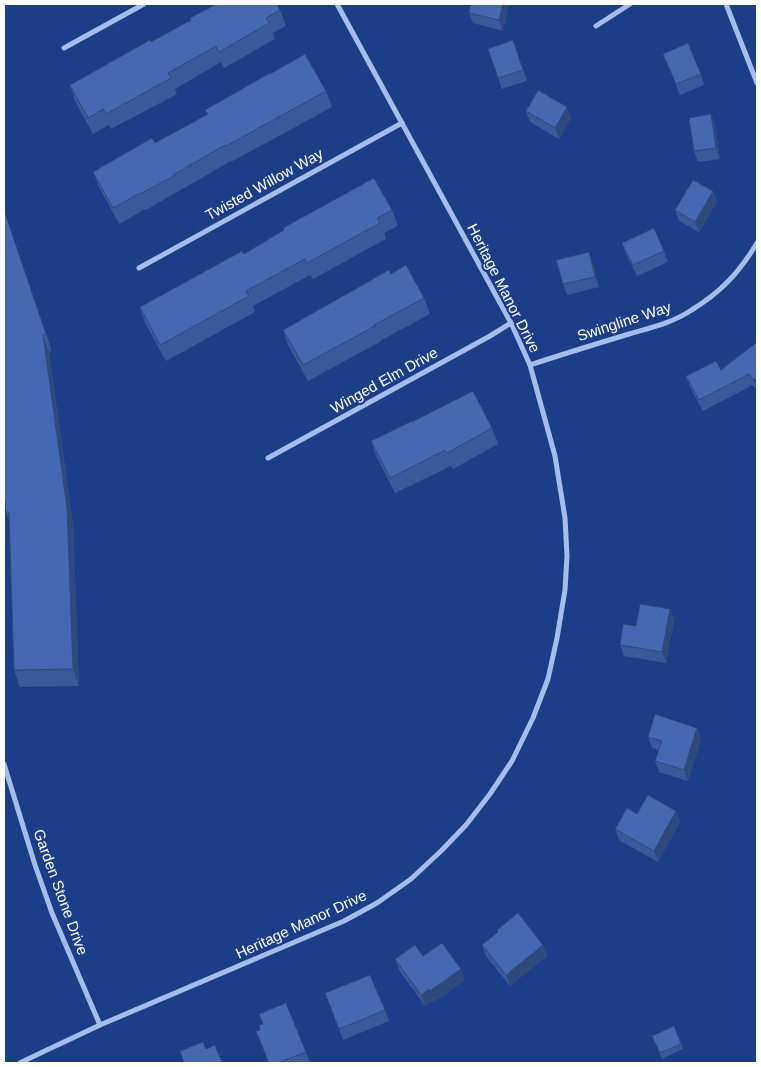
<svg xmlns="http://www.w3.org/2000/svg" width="761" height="1067" viewBox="0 0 761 1067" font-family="Arial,sans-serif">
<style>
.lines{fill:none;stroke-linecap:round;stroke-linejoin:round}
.minor{stroke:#a6bdec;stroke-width:5}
.wall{fill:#3a5998}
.shaded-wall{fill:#30497c}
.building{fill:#4468b1;stroke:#30497c}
.labels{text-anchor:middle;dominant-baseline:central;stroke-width:4.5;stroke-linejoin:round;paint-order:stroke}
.street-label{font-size:15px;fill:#fff;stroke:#1c3e88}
</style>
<rect width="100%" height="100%" fill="#1c3e88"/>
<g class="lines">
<g class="minor">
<path d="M726 4 757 83"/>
<path d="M596 26 630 4"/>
<path d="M64 48 144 4"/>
<path d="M139 268 402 123"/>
<path d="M530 365C563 354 596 344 629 334 649 328 672 323 690 311 720 293 739 273 757 243"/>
<path d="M268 458 490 336 511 323"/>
<path d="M4 764 35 865 52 913 100 1025"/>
<path d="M20 1063 30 1058 100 1025 344 921 377 903 411 879 441 851 466 825 490 794 512 761 533 718 548 679 557 638 565 590 567 556 565 518 555 456 530 365 511 323 337 4"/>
</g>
</g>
<g class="wall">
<path d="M471 4H509L503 31 473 23 469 13Z"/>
<path d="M280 10 286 26 273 33 275 39 224 68 221 62 175 89 177 94 111 129 109 125 93 134 75 101 70 85 151 42Z"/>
<path d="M513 40 527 81 502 89 488 49Z"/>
<path d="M663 54 701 74 704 85 680 95Z"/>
<path d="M270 74 326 91 332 107 231 162V161L179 191 146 210 145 209 119 224 99 187 93 172 155 143 207 115 205 110Z"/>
<path d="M526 111 571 118 559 139 530 122Z"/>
<path d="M711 114 715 125 720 159 698 162 694 151Z"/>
<path d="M713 191 717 202 699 232 679 221 675 210Z"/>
<path d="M4 210 52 351 49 352 73 524 79 686 20 687 14 670 9 520 6 512Z"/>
<path d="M392 210 398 226 384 233 386 239 313 279 310 275 253 306 255 312 166 361 145 323 140 307 244 254 284 231 283 228Z"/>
<path d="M622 243 664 251 668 262 637 276 626 254Z"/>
<path d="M593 263 599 287 567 295 563 284Z"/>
<path d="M391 274 424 298 430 314 380 341V342L308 381 288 345 283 330Z"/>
<path d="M757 342V390L753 385 703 411 690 387 686 376 721 370Z"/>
<path d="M412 422 492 428 498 444 453 469 451 466 395 493 376 456 371 441Z"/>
<path d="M674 620 666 663 624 656 620 645 636 626Z"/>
<path d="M648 737 701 739 688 781 659 772 655 761 659 750 652 748Z"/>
<path d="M676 811 680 822 658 862 619 840 615 829 637 814Z"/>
<path d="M497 930 543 945 547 956 510 986 486 956 482 945 498 932Z"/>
<path d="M423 956 465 980 434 1002 433 1000 425 1006 399 970 395 959Z"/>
<path d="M325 993 385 1010 389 1021 343 1040Z"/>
<path d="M674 1026 683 1049 662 1059 652 1036Z"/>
<path d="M256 1031 306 1052 310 1063H269Z"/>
</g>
<g class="shaded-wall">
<path d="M503 4H509L503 31 499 20Z"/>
<path d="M567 107 571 118 559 139 555 128Z"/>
<path d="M711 114 715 125 720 159 716 148Z"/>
<path d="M713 191 717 202 699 232 695 222Z"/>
<path d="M589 252 593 263 599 287 595 277Z"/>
<path d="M43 335 49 352 73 524 79 686 73 669Z"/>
<path d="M757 377V389L754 380Z"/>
<path d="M670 609 674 620 666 663 662 652Z"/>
<path d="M697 728 701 739 688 781 684 770Z"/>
<path d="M676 811 680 822 658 862 654 851Z"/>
<path d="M543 945 547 956 510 986 506 975Z"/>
<path d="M461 969 465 980 434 1002 430 991Z"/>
<path d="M429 989 433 1000 425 1006 421 995Z"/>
</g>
<g class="building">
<path d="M217 4H277L280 10 266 18 269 23 219 52 216 46 168 73 171 78 106 114 103 109 88 118 70 85 150 40 151 42 191 20 190 18Z"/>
<path d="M471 4H503L499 20 469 13Z"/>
<path d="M513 40 523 70 498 78 488 49Z"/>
<path d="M688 43 701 74 676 84 663 54Z"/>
<path d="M305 54 326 91 226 146 225 145 173 175 174 176 140 194V193L113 208 93 172 152 138 155 143 208 114 205 110 270 73V74Z"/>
<path d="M538 90 567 107 555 128 526 111Z"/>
<path d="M711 114 716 148 694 151 689 118Z"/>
<path d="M374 178 392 210 377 218 380 223 307 263 305 259 246 291 249 296 160 345 140 307 242 251 244 254 284 230 283 228Z"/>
<path d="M693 180 713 191 695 222 675 210Z"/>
<path d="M4 210 46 334 43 335 67 507 73 669 14 670 9 512H6L4 491Z"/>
<path d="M654 228 664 251 633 265 622 243Z"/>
<path d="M589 252 595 277 563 284 556 260Z"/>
<path d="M406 265 424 298 374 325 375 326 303 365 283 330 389 270 391 274Z"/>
<path d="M757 342V377L754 380 749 374 699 400 686 376 716 361 721 370Z"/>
<path d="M473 391 492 428 447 453 445 450 390 478 371 441 412 421V422Z"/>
<path d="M640 604 670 609 662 652 620 645 623 624 636 626Z"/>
<path d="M655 714 697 728 684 770 655 761 662 741 648 737Z"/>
<path d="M648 795 676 811 654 851 615 829 627 808 637 814Z"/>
<path d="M518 913 543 945 506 975 482 945 498 932 497 930Z"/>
<path d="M442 943 461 969 430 991 429 989 421 995 395 959 415 945 423 956Z"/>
<path d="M370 975 385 1010 339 1029 325 993Z"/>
<path d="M286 1003 306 1052 277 1063H269L256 1031 260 1030 259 1025 263 1024 259 1014Z"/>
<path d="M674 1026 681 1044 660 1053 652 1036Z"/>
<path d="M203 1042 206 1049 215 1045 222 1063H184L180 1051Z"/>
</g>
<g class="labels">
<g class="street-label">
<text transform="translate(264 184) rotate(-29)">Twisted Willow Way</text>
<text transform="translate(504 288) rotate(63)">Heritage Manor Drive</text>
<text transform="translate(624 321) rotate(-18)">Swingline Way</text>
<text transform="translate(384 380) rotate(-29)">Winged Elm Drive</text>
<text transform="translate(61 892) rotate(70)">Garden Stone Drive</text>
<text transform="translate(301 924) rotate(-25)">Heritage Manor Drive</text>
</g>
</g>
<rect width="761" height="1067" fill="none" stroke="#ffffff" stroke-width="10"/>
</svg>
